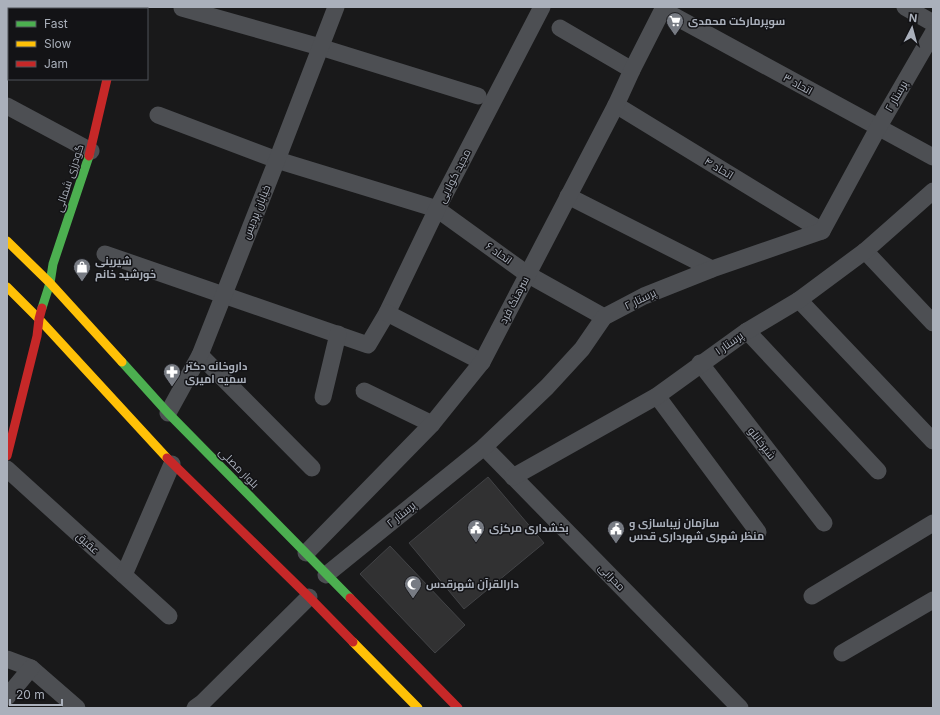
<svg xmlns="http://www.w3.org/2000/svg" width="940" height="715" viewBox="0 0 940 715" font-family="Inter,Cairo,sans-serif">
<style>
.building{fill:#313132;stroke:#424346}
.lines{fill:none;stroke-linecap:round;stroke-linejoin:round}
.street{stroke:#4d4f53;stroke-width:17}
.fast{stroke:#4caf50;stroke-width:9}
.slow{stroke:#ffc107;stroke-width:9}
.jam{stroke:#c62828;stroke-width:9}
.labels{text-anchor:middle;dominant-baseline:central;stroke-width:3;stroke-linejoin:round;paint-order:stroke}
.poi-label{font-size:11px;font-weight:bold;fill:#aab0bb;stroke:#131316;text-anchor:start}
.street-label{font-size:11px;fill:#aab0bb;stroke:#131316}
</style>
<rect width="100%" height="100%" fill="#19191a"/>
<g class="building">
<path d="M488 477 544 543 464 609 409 543Z"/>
<path d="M390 546 465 625 435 653 360 574Z"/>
</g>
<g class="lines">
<g class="street">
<path d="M905 7 933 23"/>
<path d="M182 8 320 47 478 96"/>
<path d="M663 10 933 157"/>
<path d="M560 28 632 70"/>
<path d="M616 105 822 231"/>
<path d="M7 106 91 151"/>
<path d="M158 115 277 160 437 209 527 274 604 317"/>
<path d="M568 196 712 269"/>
<path d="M865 251 933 323"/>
<path d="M105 254 368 345 387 313 437 209 542 7"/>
<path d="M799 300 933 441"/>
<path d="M387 313 482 362"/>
<path d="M747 331 878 471"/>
<path d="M200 355 312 468"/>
<path d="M700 363 824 523"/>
<path d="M364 391 432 424"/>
<path d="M657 396 758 532"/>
<path d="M323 397 338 334"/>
<path d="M168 413 200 355 277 160 336 7"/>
<path d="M484 447 740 708"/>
<path d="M7 469 169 616"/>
<path d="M513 477 657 396 747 331 799 300 865 251 933 191"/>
<path d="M306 553 432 424 482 362 616 105 632 70 664 7"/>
<path d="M124 575 172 464"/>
<path d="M326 575 484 447 547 387 582 349 604 317 644 296 712 269 822 231 878 128 933 33"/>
<path d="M812 596 933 523"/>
<path d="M842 653 933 600"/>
<path d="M7 659 31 668 77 708"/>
<path d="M7 697 31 668"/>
<path d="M195 708 202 703 309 597"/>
</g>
<g class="fast">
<path d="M123 7V9"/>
<path d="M42 308 50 283 53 264 89 156"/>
<path d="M122 362 168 413 350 598"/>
</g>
<g class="slow">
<path d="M7 241 50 283 122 362"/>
<path d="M7 287 39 319 167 458"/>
<path d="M353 642 418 708"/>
</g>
<g class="jam">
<path d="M89 156 107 79"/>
<path d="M7 456 37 336 39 319 42 308"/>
<path d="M167 458 309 597 353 642"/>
<path d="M350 598 458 708"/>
</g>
</g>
<defs>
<g id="supermarket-pin" transform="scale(0.9)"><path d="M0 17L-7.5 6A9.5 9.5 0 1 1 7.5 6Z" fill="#777b83" stroke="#131316"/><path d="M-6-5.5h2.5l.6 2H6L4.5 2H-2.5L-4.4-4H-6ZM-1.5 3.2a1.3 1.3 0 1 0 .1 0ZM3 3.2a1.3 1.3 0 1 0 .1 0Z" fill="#fff"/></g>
<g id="shop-pin" transform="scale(0.9)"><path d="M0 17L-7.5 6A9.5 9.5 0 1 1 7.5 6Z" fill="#777b83" stroke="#131316"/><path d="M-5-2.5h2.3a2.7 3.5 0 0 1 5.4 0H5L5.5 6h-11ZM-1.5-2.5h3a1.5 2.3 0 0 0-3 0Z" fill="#fff"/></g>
<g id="pharmacy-pin" transform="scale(0.9)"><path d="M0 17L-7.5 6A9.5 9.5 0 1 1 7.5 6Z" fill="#777b83" stroke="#131316"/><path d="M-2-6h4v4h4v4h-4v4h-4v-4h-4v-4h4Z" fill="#fff"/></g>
<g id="civic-pin" transform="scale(0.9)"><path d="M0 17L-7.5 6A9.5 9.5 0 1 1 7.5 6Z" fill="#777b83" stroke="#131316"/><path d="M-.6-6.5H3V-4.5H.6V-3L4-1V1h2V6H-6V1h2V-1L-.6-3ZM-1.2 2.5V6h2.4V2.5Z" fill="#fff"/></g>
<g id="mosque-pin" transform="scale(0.9)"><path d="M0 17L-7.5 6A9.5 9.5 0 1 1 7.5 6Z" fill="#777b83" stroke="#131316"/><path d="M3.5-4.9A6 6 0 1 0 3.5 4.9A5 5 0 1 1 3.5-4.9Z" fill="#fff"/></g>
</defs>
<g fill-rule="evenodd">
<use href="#supermarket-pin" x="675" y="21"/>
<use href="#shop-pin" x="82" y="267"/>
<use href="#pharmacy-pin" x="172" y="372"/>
<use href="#civic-pin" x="476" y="528"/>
<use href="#civic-pin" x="616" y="529"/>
<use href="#mosque-pin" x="413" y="584"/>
</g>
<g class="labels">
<g class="poi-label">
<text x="688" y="21">سوپرمارکت محمدی</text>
<text x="95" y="261">شیرینی<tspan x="95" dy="13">خورشید خانم</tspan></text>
<text x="185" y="366">داروخانه دکتر<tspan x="185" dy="13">سمیه امیری</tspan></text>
<text x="629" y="523">سازمان زیباسازی و<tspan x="629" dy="13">منظر شهری شهرداری قدس</tspan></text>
<text x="489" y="528">بخشداری مرکزی</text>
<text x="426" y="584">دارالقرآن شهرقدس</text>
</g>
<g class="street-label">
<text transform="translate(798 84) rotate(29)">اتحاد ۳</text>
<text transform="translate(896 96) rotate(-60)">پرستار ۲</text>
<text transform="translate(719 168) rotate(31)">اتحاد ۴</text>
<text transform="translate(454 176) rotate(-63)">مجید کولایی</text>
<text transform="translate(69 178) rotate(-72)">گودرزی شمالی</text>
<text transform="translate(256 212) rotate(-68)">خیابان پردیس</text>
<text transform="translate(499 253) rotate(35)">اتحاد ۶</text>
<text transform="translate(640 299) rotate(-26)">پرستار ۲</text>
<text transform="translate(514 300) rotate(-63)">سرهنگ فرد</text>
<text transform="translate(729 343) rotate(-35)">پرستار ۱</text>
<text transform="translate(762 443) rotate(52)">شیرخانلو</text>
<text transform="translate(239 468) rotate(45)">بلوار مصلی</text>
<text transform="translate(401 514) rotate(-39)">پرستار ۲</text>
<text transform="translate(88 543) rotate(42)">عقیق</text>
<text transform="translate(612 577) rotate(46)">محرابی</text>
</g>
</g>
<rect width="940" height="715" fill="none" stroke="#aab0bb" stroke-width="16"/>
<rect x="8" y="8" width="140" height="72" fill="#131316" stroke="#4f5258"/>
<rect x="16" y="21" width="20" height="6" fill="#4caf50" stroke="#4f5258"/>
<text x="44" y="28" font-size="12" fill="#aab0bb">Fast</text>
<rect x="16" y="41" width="20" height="6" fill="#ffc107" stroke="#4f5258"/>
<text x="44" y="48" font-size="12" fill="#aab0bb">Slow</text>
<rect x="16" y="61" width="20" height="6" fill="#c62828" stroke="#4f5258"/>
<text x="44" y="68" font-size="12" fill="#aab0bb">Jam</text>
<g transform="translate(912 28) rotate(6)" stroke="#131316" stroke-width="3" paint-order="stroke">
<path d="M0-3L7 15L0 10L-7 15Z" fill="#aab0bb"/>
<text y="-6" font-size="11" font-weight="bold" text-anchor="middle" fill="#aab0bb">N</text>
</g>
<path d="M10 699v6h52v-6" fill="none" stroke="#aab0bb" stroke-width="2"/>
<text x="16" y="699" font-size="12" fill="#aab0bb" stroke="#131316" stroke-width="3" paint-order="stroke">20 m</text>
</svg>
